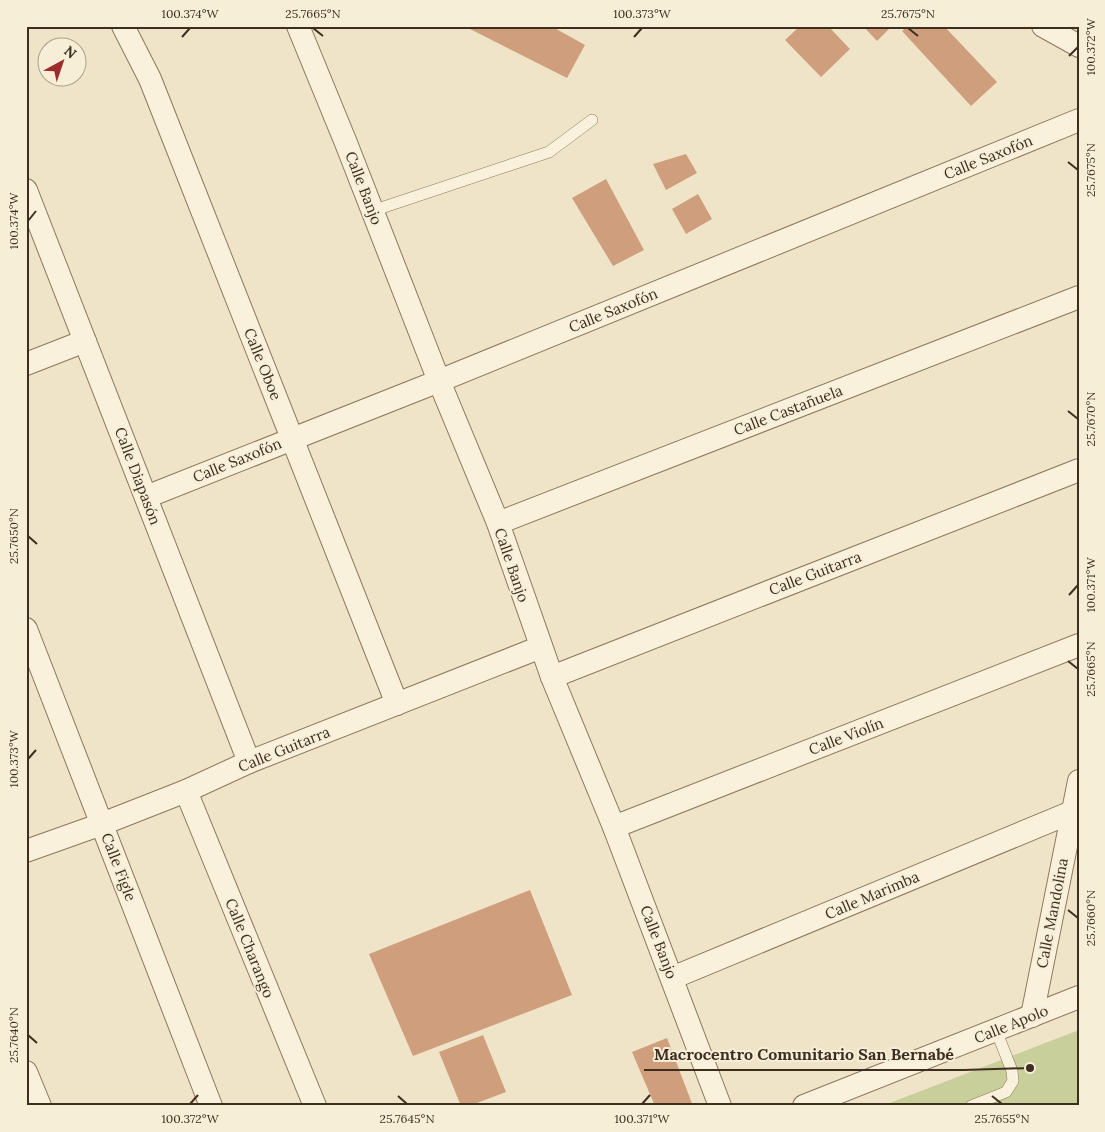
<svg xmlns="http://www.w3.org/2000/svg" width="1105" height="1132" viewBox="0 0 1105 1132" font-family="Lora,serif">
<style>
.pitch{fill:#c9cf9b}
.building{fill:#cf9f7d}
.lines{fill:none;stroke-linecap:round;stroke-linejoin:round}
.lane-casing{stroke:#8d765c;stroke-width:12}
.street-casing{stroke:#8d765c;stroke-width:24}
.lane{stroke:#faf1dc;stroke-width:11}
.street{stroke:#faf1dc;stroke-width:22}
.ticks{fill:none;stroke:#3d2e20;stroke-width:2}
.labels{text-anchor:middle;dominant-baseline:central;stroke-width:4;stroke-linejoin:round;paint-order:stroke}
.street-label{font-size:15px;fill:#3d2e20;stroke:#f7eed8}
.leader{fill:none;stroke:#3d2e20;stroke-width:2}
.callout-dot{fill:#3d2e20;stroke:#f7eed8;stroke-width:2}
.callout-label{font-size:16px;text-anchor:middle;font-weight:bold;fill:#3d2e20;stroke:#f7eed8;stroke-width:4;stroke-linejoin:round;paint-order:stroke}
.neatline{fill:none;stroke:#3d2e20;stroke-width:2}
.ticks-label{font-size:12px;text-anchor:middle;fill:#3d2e20}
</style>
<rect width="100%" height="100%" fill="#f0e4c8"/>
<path class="pitch" d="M1079 1030V1106H882Z"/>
<g class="building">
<path d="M464 26H551L585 45 567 78Z"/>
<path d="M800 26H828L850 49 821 77 785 40Z"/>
<path d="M863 26H892L877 41Z"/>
<path d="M908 26H944L997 82 971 106 902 31Z"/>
<path d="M686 154 697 173 666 190 653 164Z"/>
<path d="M606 179 644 250 613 266 572 198Z"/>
<path d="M698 194 712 219 686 234 672 209Z"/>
<path d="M530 890 572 995 413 1056 369 954Z"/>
<path d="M483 1035 506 1092 469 1106H461L439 1052Z"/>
<path d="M667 1038 693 1106H655L632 1052Z"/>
</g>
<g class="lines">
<g class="lane-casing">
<g id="lane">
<path d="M372 211 549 152 592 120"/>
<path d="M971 1106 1006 1092 1013 1081 1012 1071 996 1030"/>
</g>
</g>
<g class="street-casing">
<g id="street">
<path d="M123 26 150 79 397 704"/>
<path d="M298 26 346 143 439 381 498 523 552 677 614 827 720 1106"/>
<path d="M1043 26 1079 46"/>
<path d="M26 190 249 762"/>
<path d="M26 364 85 341"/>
<path d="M146 497 439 381 1079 120"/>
<path d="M498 523 1079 297"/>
<path d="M26 629 211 1106"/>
<path d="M552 677 1079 470"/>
<path d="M186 791 315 1106"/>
<path d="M614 827 1079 645"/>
<path d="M26 851 102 824 186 791 249 762 541 647"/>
<path d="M672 978 1072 812"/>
<path d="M1032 1016 1079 781"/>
<path d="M26 1072 40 1106"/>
<path d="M804 1106 1079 997"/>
</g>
</g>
<use href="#lane" class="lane"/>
<use href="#street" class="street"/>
</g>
<path class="ticks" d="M313 28 323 36M908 28 918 36M182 37 190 28M634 37 642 28M1069 56 1078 47M1068 162 1078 170M28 221 36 211M1068 411 1078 419M28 536 37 544M1069 595 1078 585M1068 661 1078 669M28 759 36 750M1068 910 1078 918M28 1035 37 1043M398 1096 407 1104M992 1096 1002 1104M190 1104 198 1095M642 1104 650 1095"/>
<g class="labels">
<g class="street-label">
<text transform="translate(988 157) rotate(-22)">Calle Saxofón</text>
<text transform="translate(364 188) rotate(69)">Calle Banjo</text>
<text transform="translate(613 310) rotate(-22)">Calle Saxofón</text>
<text transform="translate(263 364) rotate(68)">Calle Oboe</text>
<text transform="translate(788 410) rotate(-21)">Calle Castañuela</text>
<text transform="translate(237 460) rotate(-22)">Calle Saxofón</text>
<text transform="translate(138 476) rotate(69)">Calle Diapasón</text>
<text transform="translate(512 565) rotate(71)">Calle Banjo</text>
<text transform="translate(815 573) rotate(-21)">Calle Guitarra</text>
<text transform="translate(846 736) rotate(-21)">Calle Violín</text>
<text transform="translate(284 749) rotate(-22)">Calle Guitarra</text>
<text transform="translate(119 867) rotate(69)">Calle Figle</text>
<text transform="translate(872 895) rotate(-23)">Calle Marimba</text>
<text transform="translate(1052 913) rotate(-79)">Calle Mandolina</text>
<text transform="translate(659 942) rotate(69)">Calle Banjo</text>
<text transform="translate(250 948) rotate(68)">Calle Charango</text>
<text transform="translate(1011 1024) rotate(-22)">Calle Apolo</text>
</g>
</g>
<path class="leader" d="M1030 1068L964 1070H644"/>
<circle class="callout-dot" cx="1030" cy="1068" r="5"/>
<g class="callout-label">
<text x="804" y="1060">Macrocentro Comunitario San Bernabé</text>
</g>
<rect width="1105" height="1132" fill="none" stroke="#f7eed8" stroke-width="55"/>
<g transform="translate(62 62) rotate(40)"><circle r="24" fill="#f7eed8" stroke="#ada18e"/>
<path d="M0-4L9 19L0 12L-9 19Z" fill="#9e2a2b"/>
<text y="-8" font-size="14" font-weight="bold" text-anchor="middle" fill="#3d2e20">N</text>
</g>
<rect x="28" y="28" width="1050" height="1076" class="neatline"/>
<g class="ticks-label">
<text x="190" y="18">100.374°W</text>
<text x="313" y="18">25.7665°N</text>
<text x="642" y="18">100.373°W</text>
<text x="908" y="18">25.7675°N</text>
<text transform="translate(1091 47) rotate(-90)" y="4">100.372°W</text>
<text transform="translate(1091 170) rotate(-90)" y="4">25.7675°N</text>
<text transform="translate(14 221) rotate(-90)" y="4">100.374°W</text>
<text transform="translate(1091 419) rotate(-90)" y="4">25.7670°N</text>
<text transform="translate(14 536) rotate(-90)" y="4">25.7650°N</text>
<text transform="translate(1091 585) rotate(-90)" y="4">100.371°W</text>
<text transform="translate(1091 669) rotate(-90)" y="4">25.7665°N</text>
<text transform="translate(14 759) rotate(-90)" y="4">100.373°W</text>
<text transform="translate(1091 918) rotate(-90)" y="4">25.7660°N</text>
<text transform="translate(14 1035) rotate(-90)" y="4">25.7640°N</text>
<text x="190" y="1123">100.372°W</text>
<text x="407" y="1123">25.7645°N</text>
<text x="642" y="1123">100.371°W</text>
<text x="1002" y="1123">25.7655°N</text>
</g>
</svg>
